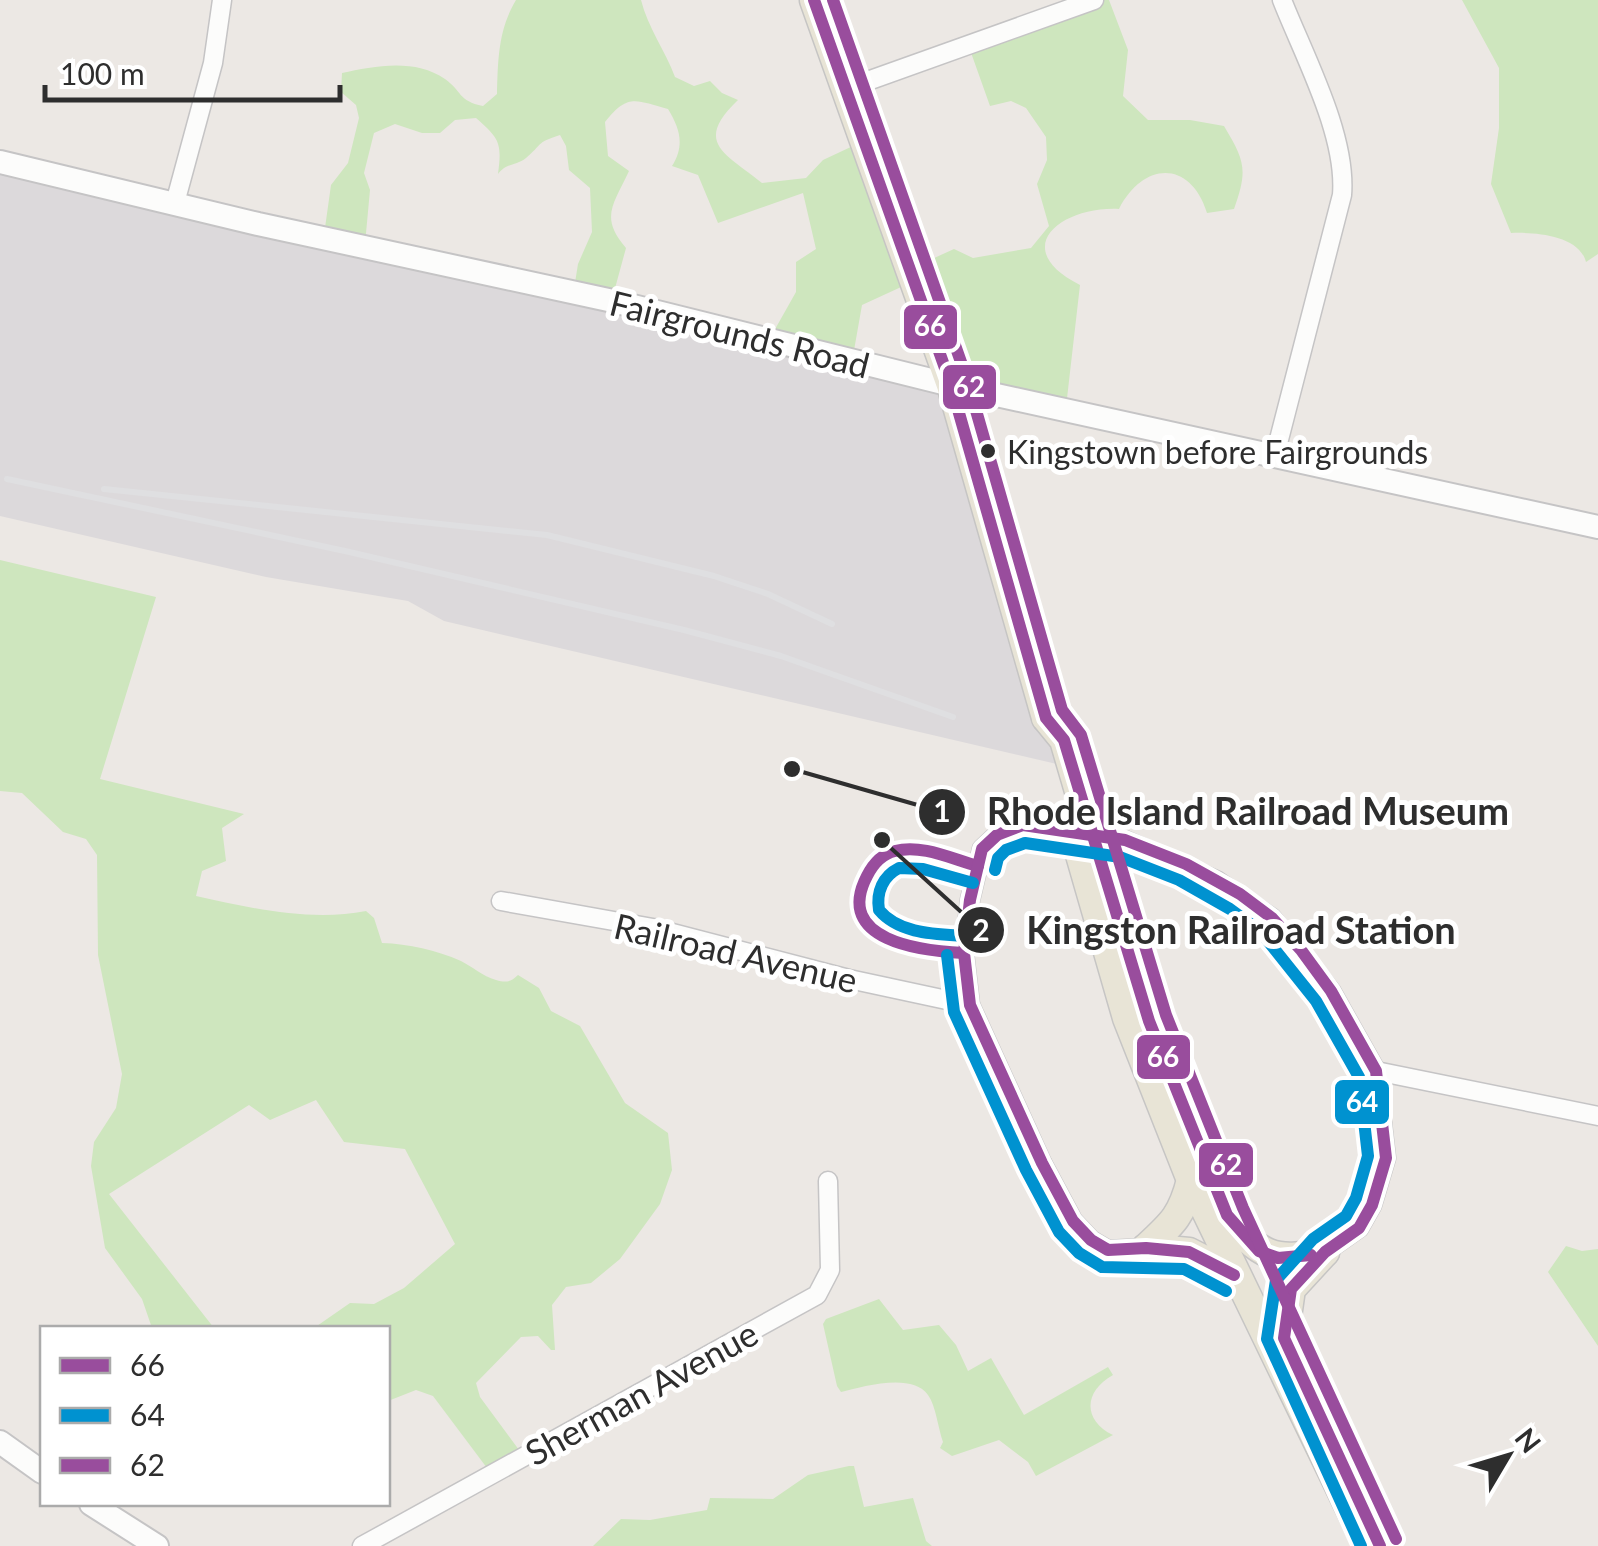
<svg xmlns="http://www.w3.org/2000/svg" width="1598" height="1546" viewBox="0 0 1598 1546" font-family="Lato,sans-serif">
<style>
.industrial{fill:#dcd9db}
.green{fill:#cee6be}
.lines{fill:none;stroke-linecap:round;stroke-linejoin:round}
.minor-casing{stroke:#c5c4c5;stroke-width:21}
.tertiary-casing{stroke:#c5c4c5;stroke-width:26}
.primary-casing{stroke:#c6c5c4;stroke-width:31}
.minor{stroke:#fcfcfb;stroke-width:18}
.tertiary{stroke:#fcfcfb;stroke-width:22}
.primary{stroke:#e8e4d6;stroke-width:28}
.rail{stroke:#dfdfe1;stroke-width:6}
.primary-bridge-casing{stroke:#c6c5c4;stroke-width:31;stroke-linecap:butt}
.primary-bridge{stroke:#e8e4d6;stroke-width:28}
.bus-1-casing{stroke:#fff;stroke-width:20}
.bus-2-casing{stroke:#fff;stroke-width:20}
.bus-3-casing{stroke:#fff;stroke-width:20}
.bus-1{stroke:#994d9d;stroke-width:12}
.bus-2{stroke:#0092d0;stroke-width:12}
.bus-3{stroke:#994d9d;stroke-width:12}
.bus-dot{fill:#2e2e2e;stroke:#fff;stroke-width:4}
.labels{text-anchor:middle;dominant-baseline:central;stroke-width:10;stroke-linejoin:round;paint-order:stroke}
.bus-label{font-size:32px;fill:#2e2e2e;stroke:#fff;text-anchor:start}
.street-label{font-size:35px;fill:#2e2e2e;stroke:#fff}
.leader{fill:none;stroke:#2e2e2e;stroke-width:4}
.callout-dot{fill:#2e2e2e;stroke:#fff;stroke-width:4}
.mark-label{font-size:30px;text-anchor:middle;font-weight:bold;fill:#fff}
.callout-label{font-size:38px;text-anchor:middle;font-weight:bold;fill:#2e2e2e;stroke:#fff;stroke-width:10;stroke-linejoin:round;paint-order:stroke}
.line-badge{stroke:#fff;stroke-width:4}
.badge-label{font-size:28px;text-anchor:middle;font-weight:bold;fill:#fff}
</style>
<rect width="100%" height="100%" fill="#ece8e4"/>
<path class="industrial" d="M0 161 941 379 1061 765 444 621 408 601 266 577 0 516Z"/>
<g class="green">
<path d="M516 0H641C648 28 665 50 675 77L694 86 710 81 722 93 738 100C693 143 725 153 762 183L806 178 823 160 855 145 910 269 954 249 973 258 1031 248 1049 226 1037 184 1047 160 1046 137 1026 108 1011 101 990 106 969 47 1094 0H1109L1128 50 1123 96 1148 120H1190L1224 126C1245 161 1248 170 1234 209L1207 213C1190 159 1143 162 1119 209 1062 206 1007 248 1080 285L1066 407 960 386 912 282 862 305 853 356 774 331 796 292V262L816 249 803 193 718 223 698 175 672 166C685 145 680 129 668 109 635 100 628 93 605 122L608 156 629 171C614 204 599 217 626 248L614 292 574 289 578 264 592 232 590 188 569 170 566 146 560 135C535 143 543 144 526 158 516 166 506 163 498 174 502 143 500 139 476 118L455 120 440 133H422L395 124 374 133 364 173 370 190 365 244 324 235 331 185 348 163 359 118 356 105 341 92 342 73C374 66 415 58 445 79 462 91 458 101 483 106L497 94C498 60 498 30 516 0Z"/>
<path d="M1462 0H1598V254L1586 262C1579 235 1535 232 1511 233L1491 184 1499 128V68Z"/>
<path d="M0 560 156 597 100 779 244 814 222 828 226 861 202 871 196 896C250 908 311 922 366 911L374 918 382 943C409 944 436 950 461 961 473 967 482 976 496 980 506 983 511 982 518 975L539 988 551 1011 580 1026 625 1103 668 1133 672 1170 660 1204 620 1259 591 1283 566 1287 552 1305 555 1350H551L538 1336 521 1337 476 1383 480 1397 522 1454 490 1472 433 1396 416 1390 388 1401V1328H314L350 1303 374 1304 404 1288 455 1244 405 1149 344 1142 316 1100 270 1120 249 1105 109 1194 214 1328H152L142 1299 105 1248 91 1166 94 1142 116 1108 122 1074 98 955 97 855 86 839 63 832 22 793 0 791Z"/>
<path d="M1566 1246 1582 1251 1598 1249V1346L1548 1272Z"/>
<path d="M879 1299 903 1330 939 1325 956 1345 968 1371 991 1358 1024 1415 1108 1367 1113 1375C1084 1391 1082 1420 1113 1435L1036 1476 1028 1462 999 1440 952 1456 940 1448 943 1442C938 1428 936 1406 928 1395 912 1372 862 1387 841 1392L837 1386 823 1324 826 1319Z"/>
<path d="M849 1466H854L864 1507 913 1498 926 1541 932 1546H593L621 1519 650 1520 707 1510 710 1498 773 1499 808 1475Z"/>
</g>
<g class="lines">
<g class="minor-casing">
<g id="minor">
<path d="M848 88 1094 0"/>
<path d="M175 203 213 63 222 0"/>
<path d="M1275 455 1342 195C1347 135 1304 56 1282 0"/>
<path d="M501 901 653 928 849 979 970 1005"/>
<path d="M1376 1071 1598 1116"/>
<path d="M1146 1248 1108 1250 1091 1240 1073 1221 1042 1163 970 1005 964 953 970 900 982 849 997 835 1023 825 1125 840 1216 880 1272 918 1331 991 1376 1071 1386 1158 1372 1205 1359 1228 1325 1252"/>
<path d="M362 1546 817 1295 830 1270 828 1181"/>
</g>
</g>
<g class="tertiary-casing">
<g id="tertiary">
<path d="M0 162 258 224 613 301 951 385 1598 527"/>
<path d="M0 1442 42 1472"/>
<path d="M91 1504 157 1546"/>
</g>
</g>
<g class="primary-casing">
<g id="primary">
<path d="M814 0 951 385 1046 718"/>
<path d="M1076 841 1127 1018 1191 1180 1368 1546"/>
<path d="M1114 912 1149 1021 1232 1227"/>
<path d="M1227 1215C1259 1256 1273 1263 1325 1252"/>
<path d="M1146 1248 1189 1252 1234 1275"/>
<path d="M1146 1248C1172 1224 1182 1216 1191 1180"/>
<path d="M1284 1338 1291 1289 1325 1252"/>
</g>
</g>
<use href="#minor" class="minor"/>
<use href="#tertiary" class="tertiary"/>
<use href="#primary" class="primary"/>
<g class="rail">
<path d="M7 479 345 551 684 630 781 656 953 717"/>
<path d="M104 489 547 535 714 576 768 594 832 624"/>
</g>
<g class="primary-bridge-casing">
<path id="primary-bridge" d="M1046 718 1064 740 1095 846"/>
</g>
<use href="#primary-bridge" class="primary-bridge"/>
<g class="bus-1-casing">
<g id="bus-1">
<path d="M814 0 951 385 1046 718 1064 740 1149 1021 1227 1215 1259 1251 1278 1258 1311 1255"/>
<path d="M964 953C922 951 833 941 867 876 873 864 882 854 895 851 922 844 952 859 978 866"/>
<path d="M1234 1275 1189 1252 1146 1248 1108 1250 1091 1240 1073 1221 1042 1163 970 1005 964 953 970 900 982 849 997 835 1023 825 1125 840 1186 864 1240 894 1272 918 1301 950 1331 991 1376 1071 1386 1158 1372 1205 1359 1228 1325 1252 1291 1289 1284 1338 1380 1546"/>
</g>
</g>
<g class="bus-2-casing">
<g id="bus-2">
<path d="M995 870 998 858 1006 850 1025 843 1120 857 1179 880 1230 909 1260 931 1316 1001 1359 1077 1368 1156 1356 1198 1346 1216 1313 1239 1276 1280 1267 1339 1361 1546"/>
<path d="M965 936C935 934 899 934 879 910 876 892 883 876 899 868L923 869 973 883"/>
<path d="M947 955 954 1012 1026 1170 1059 1232 1079 1253 1102 1267 1184 1269 1226 1291"/>
</g>
</g>
<g class="bus-3-casing">
<path id="bus-3" d="M833 0 967 379 1062 710 1081 735 1166 1015 1243 1208 1396 1539"/>
</g>
<use href="#bus-1" class="bus-1"/>
<use href="#bus-2" class="bus-2"/>
<use href="#bus-3" class="bus-3"/>
</g>
<circle class="bus-dot" cx="988" cy="451" r="9"/>
<g class="labels">
<g class="bus-label">
<text x="1007" y="451">Kingstown before Fairgrounds</text>
</g>
<g class="street-label">
<text transform="translate(740 333) rotate(14)">Fairgrounds Road</text>
<text transform="translate(736 952) rotate(13)">Railroad Avenue</text>
<text transform="translate(641 1392) rotate(-29)">Sherman Avenue</text>
</g>
</g>
<path class="leader" d="M792 769L942 812M882 840L981 930"/>
<g class="callout-dot">
<circle cx="792" cy="769" r="10"/>
<circle cx="882" cy="840" r="10"/>
<circle cx="942" cy="812" r="25"/>
<circle cx="981" cy="930" r="25"/>
</g>
<g class="mark-label">
<text x="942" y="822">1</text>
<text x="981" y="941">2</text>
</g>
<g class="callout-label">
<text x="1248" y="825">Rhode Island Railroad Museum</text>
<text x="1241" y="944">Kingston Railroad Station</text>
</g>
<g class="line-badge">
<rect x="902" y="303" width="57" height="48" rx="10" fill="#994d9d"/>
<rect x="941" y="363" width="57" height="48" rx="10" fill="#994d9d"/>
<rect x="1135" y="1033" width="57" height="48" rx="10" fill="#994d9d"/>
<rect x="1333" y="1078" width="58" height="48" rx="10" fill="#0092d0"/>
<rect x="1197" y="1141" width="58" height="48" rx="10" fill="#994d9d"/>
</g>
<g class="badge-label">
<text x="930" y="336">66</text>
<text x="969" y="397">62</text>
<text x="1163" y="1067">66</text>
<text x="1362" y="1112">64</text>
<text x="1226" y="1175">62</text>
</g>
<rect x="40" y="1326" width="350" height="180" fill="#ffffff" stroke="#ababab" stroke-width="2.5"/>
<rect x="60" y="1358" width="50" height="15" fill="#994d9d" stroke="#ababab" stroke-width="2.5"/>
<text x="130" y="1376" font-size="30" fill="#2e2e2e">66</text>
<rect x="60" y="1408" width="50" height="15" fill="#0092d0" stroke="#ababab" stroke-width="2.5"/>
<text x="130" y="1426" font-size="30" fill="#2e2e2e">64</text>
<rect x="60" y="1458" width="50" height="15" fill="#994d9d" stroke="#ababab" stroke-width="2.5"/>
<text x="130" y="1476" font-size="30" fill="#2e2e2e">62</text>
<g transform="translate(1508 1456) rotate(52)" stroke="#ffffff" stroke-width="8" paint-order="stroke">
<path d="M0-8L18 38L0 25L-18 38Z" fill="#2e2e2e"/>
<text y="-15" font-size="28" font-weight="bold" text-anchor="middle" fill="#2e2e2e">N</text>
</g>
<path d="M45 85v15h295v-15" fill="none" stroke="#2e2e2e" stroke-width="5"/>
<text x="60" y="85" font-size="30" fill="#2e2e2e" stroke="#ffffff" stroke-width="8" paint-order="stroke">100 m</text>
</svg>
